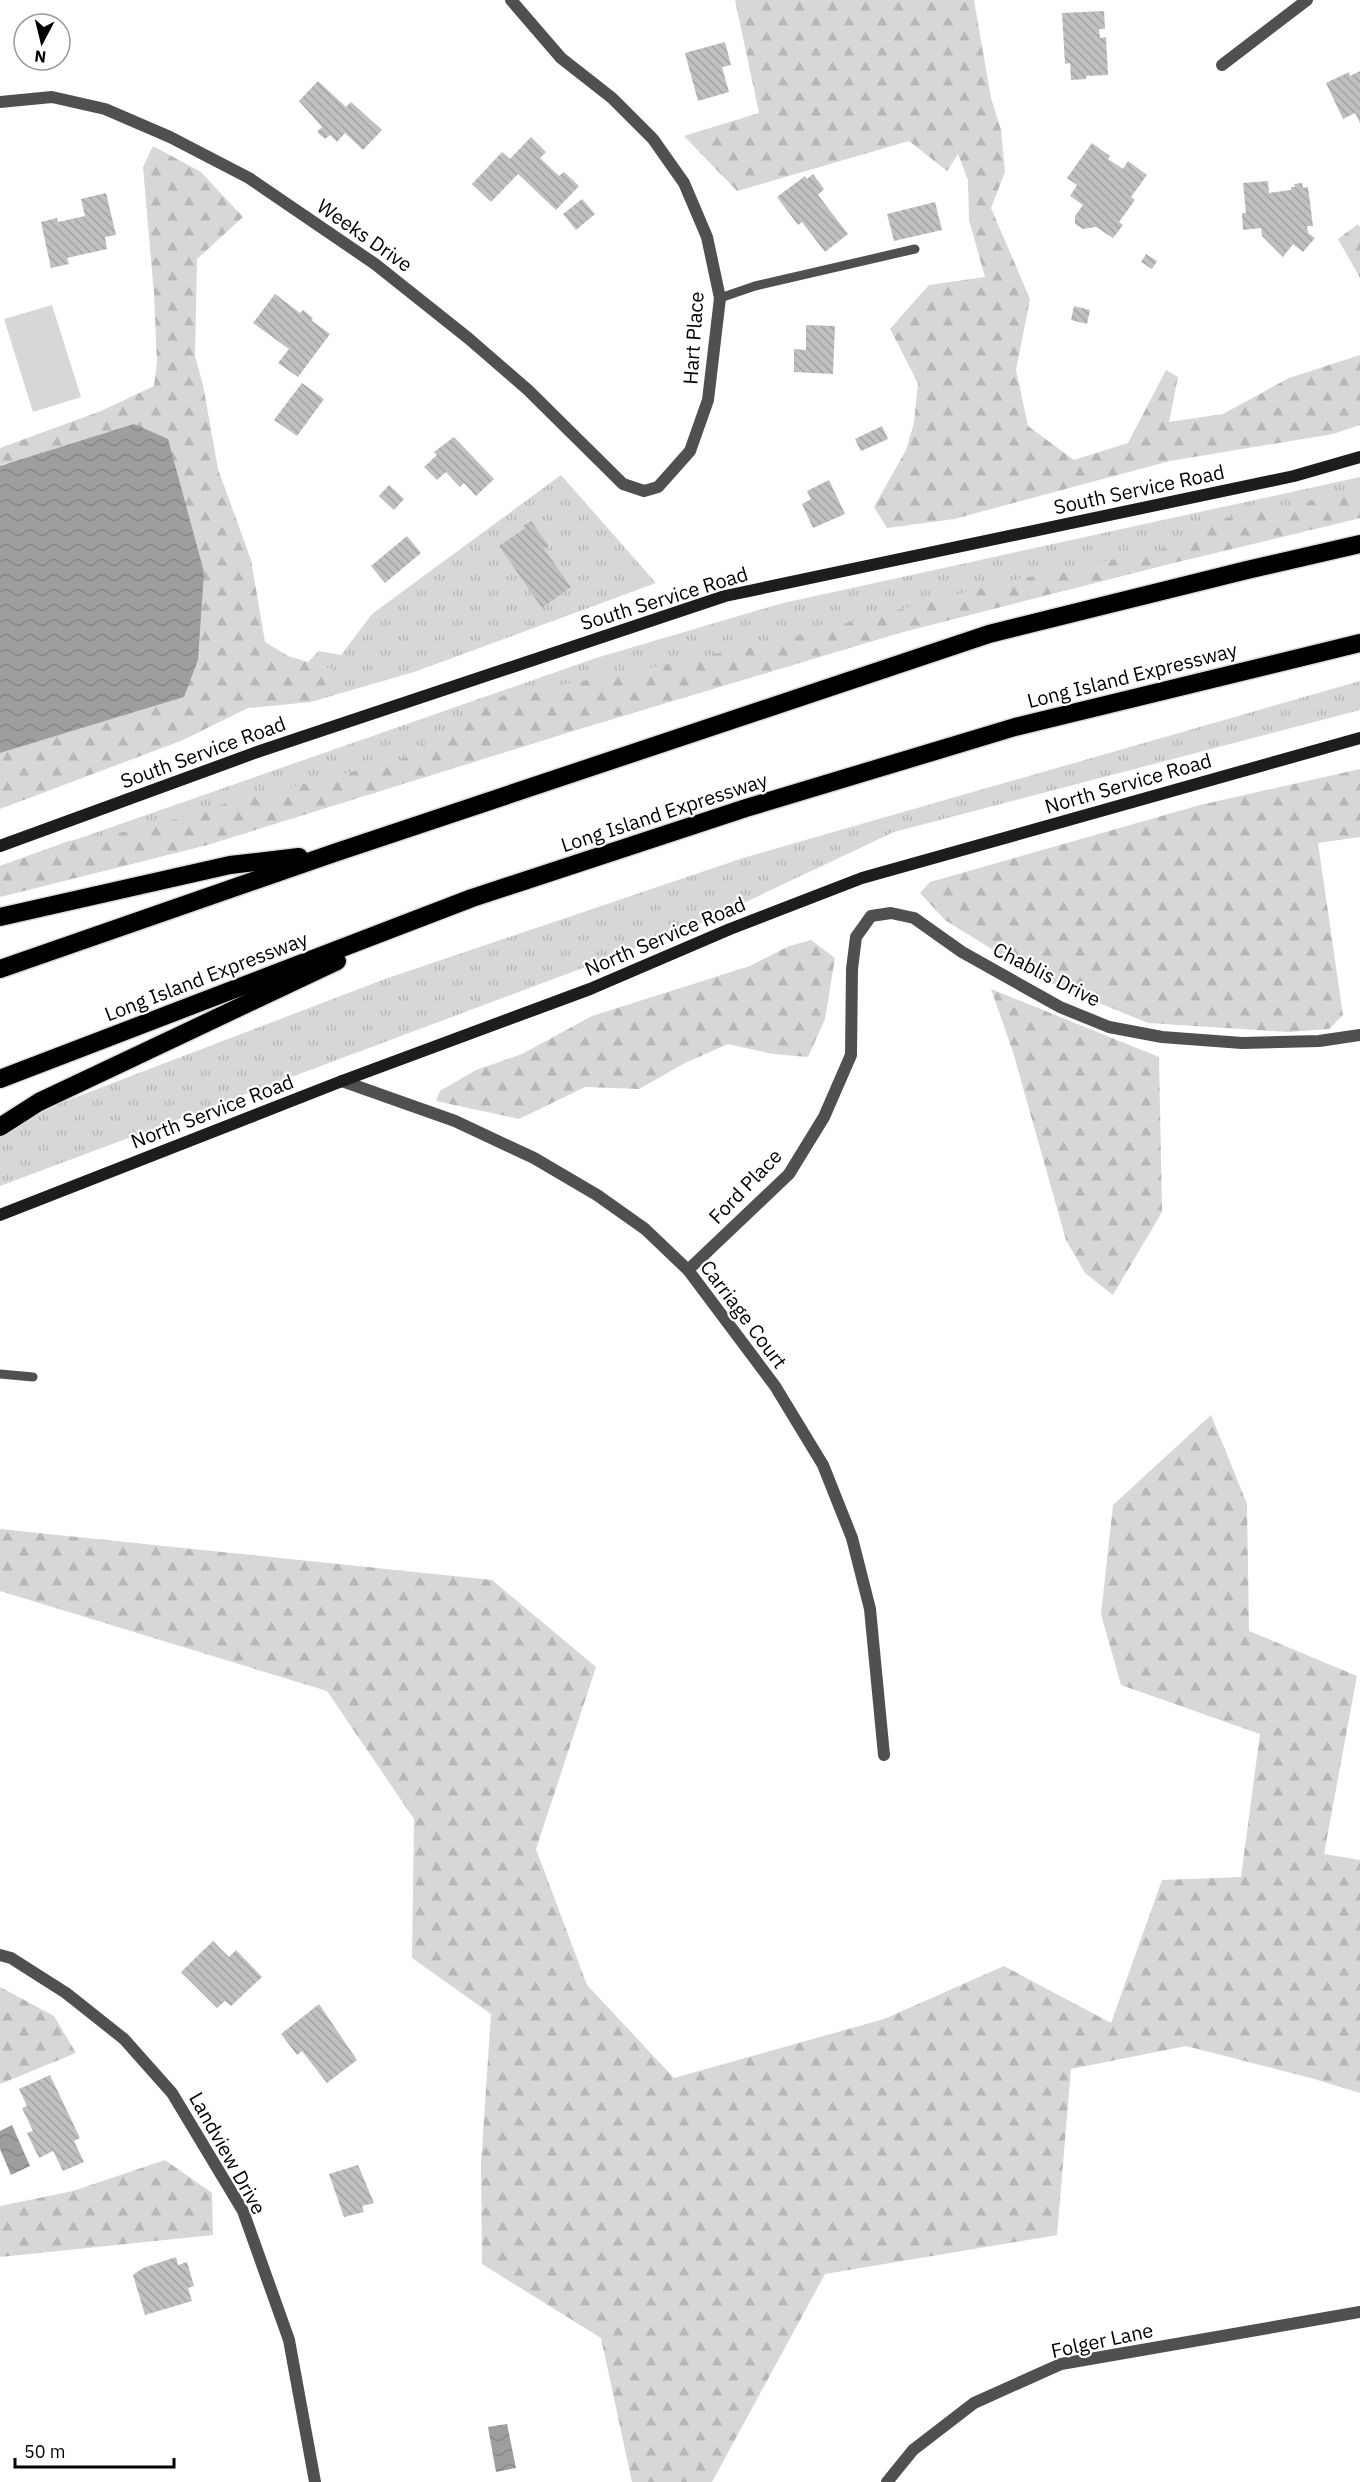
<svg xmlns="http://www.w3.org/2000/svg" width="1360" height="2482" viewBox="0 0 1360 2482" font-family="'IBM Plex Sans',sans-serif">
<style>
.grass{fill:url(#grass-tufts)}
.forest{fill:url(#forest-firs)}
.park{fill:#d7d7d7}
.water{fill:url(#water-waves)}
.building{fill:url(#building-back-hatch)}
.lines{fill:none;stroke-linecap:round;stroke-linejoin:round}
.highway-casing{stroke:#dbdbdb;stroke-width:21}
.lane{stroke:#505050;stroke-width:9}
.street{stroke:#505050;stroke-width:12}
.secondary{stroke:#1d1d1d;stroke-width:12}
.highway{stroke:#000;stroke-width:18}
.labels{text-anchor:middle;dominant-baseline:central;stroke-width:4.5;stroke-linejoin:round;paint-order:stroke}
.street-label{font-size:20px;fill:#000;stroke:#fff}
</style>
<defs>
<pattern id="grass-tufts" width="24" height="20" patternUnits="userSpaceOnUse" patternTransform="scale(1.5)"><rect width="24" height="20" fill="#d7d7d7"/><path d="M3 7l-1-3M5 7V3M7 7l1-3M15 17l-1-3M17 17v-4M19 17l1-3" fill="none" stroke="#b7b7b7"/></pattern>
<pattern id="forest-firs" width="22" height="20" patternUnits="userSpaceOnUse" patternTransform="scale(1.5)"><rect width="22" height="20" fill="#d7d7d7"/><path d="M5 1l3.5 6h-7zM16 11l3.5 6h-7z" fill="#b7b7b7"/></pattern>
<pattern id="water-waves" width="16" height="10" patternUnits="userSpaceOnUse" patternTransform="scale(1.5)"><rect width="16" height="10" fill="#9e9e9e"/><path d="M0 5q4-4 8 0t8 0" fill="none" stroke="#868686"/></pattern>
<pattern id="building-back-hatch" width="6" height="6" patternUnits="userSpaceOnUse" patternTransform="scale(1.5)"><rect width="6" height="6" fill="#c0c0c0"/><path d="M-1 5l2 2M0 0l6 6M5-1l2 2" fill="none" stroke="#a3a3a3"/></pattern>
</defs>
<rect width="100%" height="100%" fill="#fff"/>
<g class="grass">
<path d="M561 475 656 583 417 671 311 702 336 671 308 662 319 651 341 655 372 614Z"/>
<path d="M1360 477V518L1165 565 899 633 576 730 207 845 0 897V866L596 658 783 603Z"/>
<path d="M1360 681V710L894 832 695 926 0 1186V1138L50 1107 385 979 743 858Z"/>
</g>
<g class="forest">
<path d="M735 0H974L991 98 1001 130 1005 172 991 208 1030 299 1016 370 1028 426 1074 460 1128 443 1166 370 1178 377 1169 422 1223 414 1289 378 1360 355V425L1333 434 1170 461 954 519 887 528 874 507 906 450 914 423 918 383 890 329 929 285 985 277 969 220 968 180 958 154 947 171 909 141 737 191 684 136 759 113Z"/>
<path d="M153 146 201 172 243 217 197 259 195 356 203 385 218 469 251 560 265 642 288 656 337 671 311 702 248 708 183 740 0 809V753L184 697 6 463 0 466V448L101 411 154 386 157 362 154 294 143 167Z"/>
<path d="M1358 224 1360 227V278L1338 239Z"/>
<path d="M1360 490V518L1165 565 899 633 576 730 207 845 3 896 0 894V866L69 841 147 828 227 803 403 759 439 733 504 695 622 674 797 636 1001 583 1178 546 1214 521Z"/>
<path d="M1360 769V837L1318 843 1343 1015 1329 1029 1288 1032 1148 1023 1038 978 945 920 920 893 930 882 1200 805Z"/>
<path d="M811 940 835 958 825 1019 808 1057 773 1054 728 1044 687 1062 639 1089 585 1087 519 1119 436 1101 440 1091 476 1070 522 1054 592 1016 750 966 789 946Z"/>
<path d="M991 989 1159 1057 1162 1212 1113 1295 1085 1273 1066 1240 1013 1052Z"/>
<path d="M1211 1415 1247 1504 1249 1631 1357 1676 1324 1854 1360 1860V2093L1311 2078 1186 2046 1071 2069 1057 2235 825 2274 712 2482H632L601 2338 482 2264 481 2164 491 2014 412 1958 414 1819 327 1691 0 1591V1529L492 1580 596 1667 536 1849 587 1985 674 2078 884 2019 1004 1966 1111 2023 1162 1880 1241 1877 1260 1734 1121 1685 1101 1614 1113 1505Z"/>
<path d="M0 1987 54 2016 76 2053 0 2084Z"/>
<path d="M165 2160 212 2193 213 2235 0 2257V2206L73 2191Z"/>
</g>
<path class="park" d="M52 305 81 397 33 412 4 319Z"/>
<g class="water">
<path d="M134 424 168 439 204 572 198 660 184 697 0 753V466Z"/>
<path d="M12 2125 30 2166 11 2175 0 2149V2131Z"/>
<path d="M507 2424 516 2468 496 2472 488 2427Z"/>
</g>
<g class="building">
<path d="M1104 11 1105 29H1099L1100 38 1106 37 1108 75 1086 76V79L1071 80 1070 63 1065 64 1062 13Z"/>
<path d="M725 42 731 65 722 67 729 92 698 101 685 53Z"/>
<path d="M1360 71V123L1355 113 1343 119 1326 83 1349 72 1350 76Z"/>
<path d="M318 81 346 107 351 102 382 130 363 150 345 133 337 142 330 135 325 139 317 132 322 127 299 101Z"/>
<path d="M531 137 546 152 540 158 559 176 564 172 579 186 556 210 518 174 491 202 472 184 502 152 510 159Z"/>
<path d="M1092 143 1110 156 1108 159 1123 169 1128 161 1147 175 1131 197 1135 200 1119 222 1123 225 1113 238 1096 227 1083 229 1075 224V216L1083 205 1070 196 1077 185 1067 178Z"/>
<path d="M813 174 824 189 818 195 848 234 825 252 802 222 798 225 777 197 805 176 807 179Z"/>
<path d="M1268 181 1269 193 1291 190V187H1295L1294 184 1302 183 1303 188 1308 187 1313 226H1307L1308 233 1315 238 1303 252 1293 244 1283 257 1262 236 1261 228 1243 230 1242 213H1246L1243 183Z"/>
<path d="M106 193 116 235 105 237 107 249 67 258 69 264 51 268 41 222 57 218 58 222 85 216 81 199Z"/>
<path d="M582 199 595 214 576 230 563 214Z"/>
<path d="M935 202 942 230 894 241 887 214Z"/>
<path d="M1146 254 1157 261 1152 269 1141 262Z"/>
<path d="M275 294 300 313 303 310 313 318 311 320 330 334 298 377 278 363 289 349 253 323Z"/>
<path d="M1074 306 1090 310 1087 324 1071 320Z"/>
<path d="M806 325 835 326 833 374 794 372V349L806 350Z"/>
<path d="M302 383 324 399 297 436 274 420Z"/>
<path d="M882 426 888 439 861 451 855 439Z"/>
<path d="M454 437 494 479 476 496 464 483 460 487 446 472 437 480 424 467 437 455 434 452Z"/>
<path d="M829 480 845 514 813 528 802 504 811 499 807 491Z"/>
<path d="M389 485 404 499 394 510 379 496Z"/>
<path d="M531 521 549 546 544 549 571 587 542 608 499 546 525 528 523 526Z"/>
<path d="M407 536 421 553 385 583 371 566Z"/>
<path d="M213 1941 229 1957 236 1950 262 1977 231 2006 225 2001 217 2008 181 1972Z"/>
<path d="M319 2004 357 2060 327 2083 302 2051 297 2055 281 2034Z"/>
<path d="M50 2075 80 2138 74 2141 84 2162 63 2171 53 2151 39 2158 27 2133 33 2131 22 2108 27 2106 19 2089Z"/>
<path d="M358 2165 374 2203 362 2206 364 2212 344 2217 329 2174Z"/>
<path d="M176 2257 178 2265 187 2262 194 2286 188 2288 192 2301 145 2315 133 2275 143 2268Z"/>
</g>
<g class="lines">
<g class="highway-casing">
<g id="highway">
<path d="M0 917 230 865 299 857"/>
<path d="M0 969 334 853 989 634 1247 570 1360 544"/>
<path d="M0 1079 472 898 746 808 1015 727 1360 643"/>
<path d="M0 1127 39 1102 337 961"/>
</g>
</g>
<g class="lane">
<path d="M720 298 755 286 915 249"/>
<path d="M0 1374 33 1377"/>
</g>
<g class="street">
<path d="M1222 65 1307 0"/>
<path d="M0 102 52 97 105 109 170 137 249 178 375 264 468 338 528 390 623 484 644 491 658 487 690 451 708 400 720 298 707 237 684 183 653 139 612 98 561 58 511 0"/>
<path d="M342 1081 455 1121 534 1158 597 1195 645 1229 688 1270 775 1386 823 1465 852 1538 870 1609 884 1755"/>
<path d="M688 1270 789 1174 824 1117 851 1055 852 969 856 937 871 916 891 913 914 918 962 952 1060 1007 1109 1027 1162 1037 1242 1043 1319 1041 1360 1035"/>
<path d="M0 1955 11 1958 66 1993 124 2039 172 2093 243 2211 289 2340 315 2482"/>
<path d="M887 2482 913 2450 974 2403 1061 2364 1360 2312"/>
</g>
<g class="secondary">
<path d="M0 846 260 751 725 596 1294 476 1360 457"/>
<path d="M0 1215 342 1081 590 989 730 929 862 878 1360 738"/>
</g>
<use href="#highway" class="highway"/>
</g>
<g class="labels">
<g class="street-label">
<text transform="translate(365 235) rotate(35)">Weeks Drive</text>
<text transform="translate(693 338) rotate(-86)">Hart Place</text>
<text transform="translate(1139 489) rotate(-12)">South Service Road</text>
<text transform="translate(664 598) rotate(-17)">South Service Road</text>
<text transform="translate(1132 675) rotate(-14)">Long Island Expressway</text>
<text transform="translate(203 752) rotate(-20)">South Service Road</text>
<text transform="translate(1128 783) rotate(-16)">North Service Road</text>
<text transform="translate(664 812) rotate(-18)">Long Island Expressway</text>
<text transform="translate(665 936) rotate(-23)">North Service Road</text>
<text transform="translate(1047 974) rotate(27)">Chablis Drive</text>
<text transform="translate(206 976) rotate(-21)">Long Island Expressway</text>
<text transform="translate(212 1111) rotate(-21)">North Service Road</text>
<text transform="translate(745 1186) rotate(-46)">Ford Place</text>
<text transform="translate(744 1314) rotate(53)">Carriage Court</text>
<text transform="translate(228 2153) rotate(61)">Landview Drive</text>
<text transform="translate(1102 2340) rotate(-12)">Folger Lane</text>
</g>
</g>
<g transform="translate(42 42) rotate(187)"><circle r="28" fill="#ffffff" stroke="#999999" stroke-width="1.5"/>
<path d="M0-4.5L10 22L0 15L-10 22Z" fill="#000000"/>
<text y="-9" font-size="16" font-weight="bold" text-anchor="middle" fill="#000000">N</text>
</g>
<path d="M15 2458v9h159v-9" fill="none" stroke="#000000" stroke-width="3"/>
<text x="24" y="2458" font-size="18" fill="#000000" stroke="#ffffff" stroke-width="4.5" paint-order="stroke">50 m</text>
</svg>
